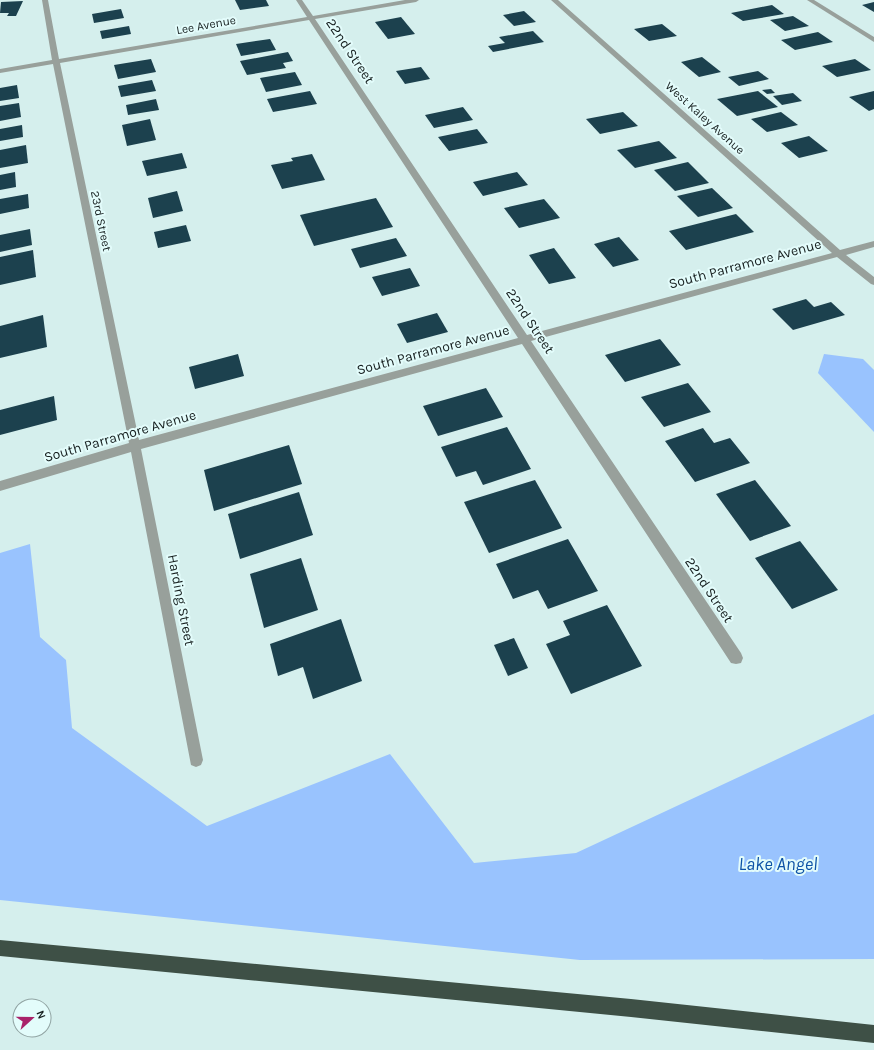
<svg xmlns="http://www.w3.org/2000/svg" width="874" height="1050" viewBox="0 0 874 1050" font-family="Karla,sans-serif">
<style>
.water{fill:#99c3fe}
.building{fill:#1c414e}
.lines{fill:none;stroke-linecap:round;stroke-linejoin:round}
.minor{fill:#98a09b;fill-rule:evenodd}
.highway{fill:#3e5046;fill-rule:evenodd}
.labels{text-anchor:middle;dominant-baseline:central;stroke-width:4;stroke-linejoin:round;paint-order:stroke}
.far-street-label{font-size:12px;fill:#161f1f;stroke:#e3fcfb}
.street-label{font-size:14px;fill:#161f1f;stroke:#e3fcfb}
.near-water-label{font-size:18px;font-style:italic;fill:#0e53a6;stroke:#e3fcfb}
</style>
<rect width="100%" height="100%" fill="#d5efed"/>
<g class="water">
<path d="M824 354 863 359 874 370V432L818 373Z"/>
<path d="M30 544 40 637 66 660 72 728 207 826 390 754 474 863 576 853 874 714V959L580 960 0 900V553Z"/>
</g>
<g class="building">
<path d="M235 0H266L269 6 240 10Z"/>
<path d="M23 1 16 16H7L9 13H0L1 2Z"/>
<path d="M874 2V12L862 5Z"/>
<path d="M772 5 784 14 743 21 731 13Z"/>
<path d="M121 9 124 18 94 23 92 14Z"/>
<path d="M524 11 536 22 514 26 503 15Z"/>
<path d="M793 16 809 26 785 31 770 20Z"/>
<path d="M401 17 415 34 388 39 375 22Z"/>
<path d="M662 24 677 36 649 41 634 29Z"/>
<path d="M129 26 131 34 102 39 100 31Z"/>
<path d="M533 31 544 42 493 52 488 46 505 43 499 37Z"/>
<path d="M818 32 833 42 795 50 781 40Z"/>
<path d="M270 39 276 50 241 56 236 44Z"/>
<path d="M288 52 293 61 283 63 286 68 247 75 240 61Z"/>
<path d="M702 57 721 72 699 77 681 62Z"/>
<path d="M151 59 156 72 118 79 114 65Z"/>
<path d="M855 59 871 70 837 77 822 66Z"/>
<path d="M421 67 430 79 405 84 396 71Z"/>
<path d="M758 71 769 79 739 86 728 77Z"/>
<path d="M295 72 302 85 266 92 260 78Z"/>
<path d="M152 80 156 91 121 97 118 86Z"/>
<path d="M17 85 19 98 0 101V88Z"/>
<path d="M771 89 775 93 767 94 762 90Z"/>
<path d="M310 91 317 104 273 112 267 99Z"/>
<path d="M758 91 778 107 737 116 717 99Z"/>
<path d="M874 91V109L869 111 849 97Z"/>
<path d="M793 93 802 101 782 105 773 96Z"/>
<path d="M156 99 159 110 128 115 126 105Z"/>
<path d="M19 103 21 117 0 121V106Z"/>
<path d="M463 107 473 120 434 128 425 115Z"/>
<path d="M623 112 638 126 600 134 586 119Z"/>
<path d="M781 112 798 125 767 132 751 119Z"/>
<path d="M150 119 156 140 127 146 122 125Z"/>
<path d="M22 125 23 137 0 141V129Z"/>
<path d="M477 129 488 143 449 151 438 137Z"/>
<path d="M809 136 828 151 799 158 781 143Z"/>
<path d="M659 141 677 158 635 168 617 150Z"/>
<path d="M26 145 28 163 0 168V150Z"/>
<path d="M182 153 187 168 147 176 142 161Z"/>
<path d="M312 154 325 180 282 189 271 165 293 161 291 158Z"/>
<path d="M688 162 709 183 675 191 654 170Z"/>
<path d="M15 172 16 187 0 190V175Z"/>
<path d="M517 172 528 185 483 196 473 182Z"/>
<path d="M712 188 733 208 698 217 677 196Z"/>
<path d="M177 191 183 211 153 218 148 198Z"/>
<path d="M28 194 29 208 0 214V199Z"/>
<path d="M376 198 393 227 314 246 300 215Z"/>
<path d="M544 199 560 218 519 228 504 208Z"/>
<path d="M736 214 754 232 686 250 669 231Z"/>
<path d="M186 225 191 241 158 248 154 232Z"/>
<path d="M30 229 32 245 0 252V235Z"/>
<path d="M619 237 639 260 613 267 594 244Z"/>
<path d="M396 238 407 256 360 268 351 249Z"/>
<path d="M554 248 576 278 549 284 529 255Z"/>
<path d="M33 250 36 277 0 285V257Z"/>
<path d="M410 268 420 286 382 296 372 277Z"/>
<path d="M806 299 814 307 831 302 845 315 793 330 772 309Z"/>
<path d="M437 313 448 332 407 343 397 324Z"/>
<path d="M43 315 47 347 0 358V326Z"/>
<path d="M660 339 681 365 625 382 605 355Z"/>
<path d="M238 354 244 376 195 389 189 367Z"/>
<path d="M688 383 711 412 664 427 641 397Z"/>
<path d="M486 388 503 417 438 436 423 406Z"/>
<path d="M54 396 57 420 0 435V410Z"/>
<path d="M507 427 531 469 483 485 476 471 456 477 441 447Z"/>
<path d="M703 428 714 443 730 438 750 463 695 482 665 441Z"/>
<path d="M289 445 302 484 214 511 204 470Z"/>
<path d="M535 480 562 528 489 553 464 502Z"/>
<path d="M755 480 791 526 750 541 716 494Z"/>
<path d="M299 492 313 535 240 559 228 514Z"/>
<path d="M568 539 598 591 548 609 538 590 513 599 496 564Z"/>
<path d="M800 541 838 590 792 609 755 558Z"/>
<path d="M301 558 318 610 264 628 250 574Z"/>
<path d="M607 605 642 666 571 694 546 644 570 635 563 621Z"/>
<path d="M341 619 362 681 313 699 303 667 278 676 270 644Z"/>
<path d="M514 638 528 668 508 676 494 645Z"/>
</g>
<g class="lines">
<g class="minor">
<path d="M42 0H48L59 59 307 17 296 0H302L313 16 405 0H419L416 2 315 19 527 335 832 253 551 0H558L840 250 874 241V247L846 255 874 277V285L871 284 837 257 531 341 741 653 743 658 741 663 736 664 731 663 522 344 141 449 203 760 201 765 196 767 191 765 131 452 0 491V481L129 443 53 64 0 73V69L52 60ZM309 20 518 338 139 440 60 63Z"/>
<path d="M807 0H814L874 37V42Z"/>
</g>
<path class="highway" d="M0 940 631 999 874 1025V1043L631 1017 0 956Z"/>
</g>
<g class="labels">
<g class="far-street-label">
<text transform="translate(206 25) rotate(-10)">Lee Avenue</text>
<text transform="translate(705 118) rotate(42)">West Kaley Avenue</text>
<text transform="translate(101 221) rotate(78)">23rd Street</text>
</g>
<g class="street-label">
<text transform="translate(350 51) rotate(56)">22nd Street</text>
<text transform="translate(745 264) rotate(-15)">South Parramore Avenue</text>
<text transform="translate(530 321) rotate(56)">22nd Street</text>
<text transform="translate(433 350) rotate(-15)">South Parramore Avenue</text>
<text transform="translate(120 436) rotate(-16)">South Parramore Avenue</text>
<text transform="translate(709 590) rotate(56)">22nd Street</text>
<text transform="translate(181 600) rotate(79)">Harding Street</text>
</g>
<g class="near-water-label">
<text x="778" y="864">Lake Angel</text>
</g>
</g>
<g transform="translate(32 1018) rotate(69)"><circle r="19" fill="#e3fcfb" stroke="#91a4a3"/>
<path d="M0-3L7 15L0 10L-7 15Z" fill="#a9226a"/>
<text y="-6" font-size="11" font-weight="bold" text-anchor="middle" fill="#161f1f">N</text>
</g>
</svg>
